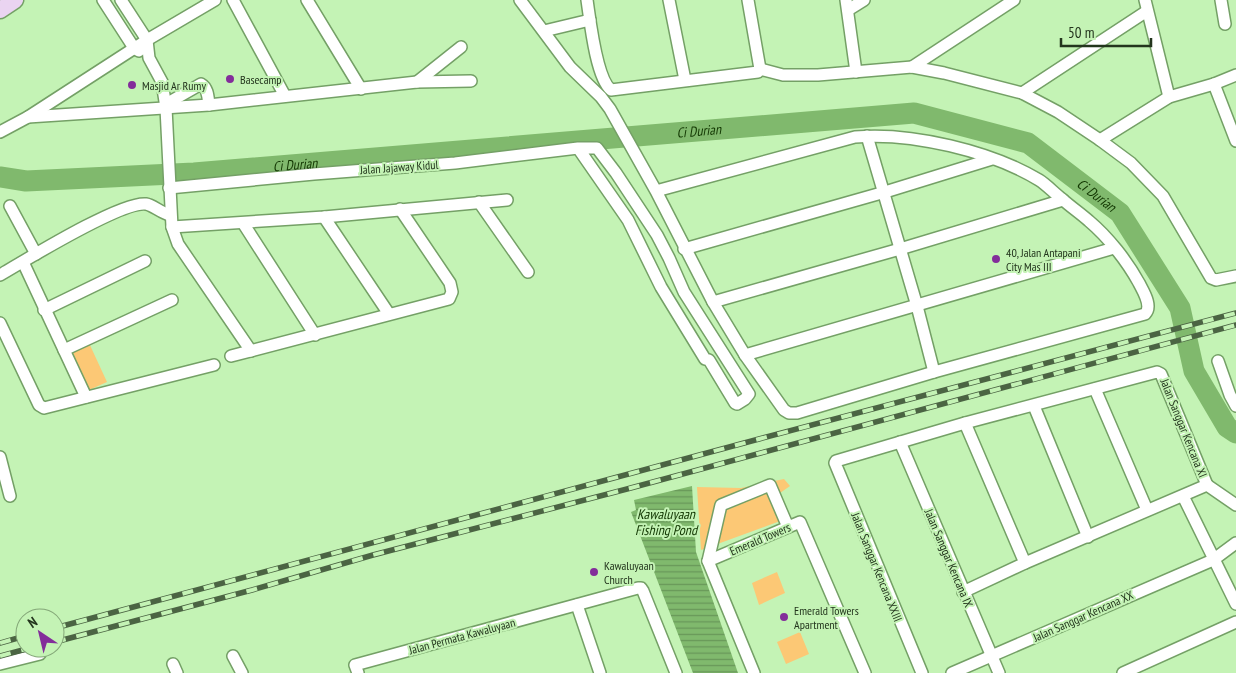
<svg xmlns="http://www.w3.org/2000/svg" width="1236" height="673" viewBox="0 0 1236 673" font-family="'PT Sans Narrow',sans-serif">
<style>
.green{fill:#fcc875}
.water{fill:url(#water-rules)}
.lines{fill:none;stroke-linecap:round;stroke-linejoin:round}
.river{stroke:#80b96d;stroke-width:21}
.street-casing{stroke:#74a066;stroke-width:14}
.secondary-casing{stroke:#74a066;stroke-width:19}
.street{stroke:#fff;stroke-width:11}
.secondary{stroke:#ead4f1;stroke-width:16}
.rail-casing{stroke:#4b6443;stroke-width:5.5}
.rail{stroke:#c4f3b5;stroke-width:4;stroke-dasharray:11;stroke-linecap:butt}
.poi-dot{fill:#832d9a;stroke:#c4f3b5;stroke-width:2}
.labels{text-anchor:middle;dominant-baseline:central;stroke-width:4;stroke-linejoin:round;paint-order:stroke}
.poi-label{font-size:12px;fill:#23351d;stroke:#c4f3b5;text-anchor:start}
.street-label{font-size:12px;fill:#23351d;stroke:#c4f3b5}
.water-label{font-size:14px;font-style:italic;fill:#123702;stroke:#c4f3b5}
</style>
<defs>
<pattern id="water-rules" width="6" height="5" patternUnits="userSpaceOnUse" patternTransform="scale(1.25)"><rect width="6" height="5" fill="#80b96d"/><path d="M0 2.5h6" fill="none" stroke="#689759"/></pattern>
</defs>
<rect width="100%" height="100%" fill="#c4f3b5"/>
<g class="green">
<path d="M89 343 107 382 89 390 72 351Z"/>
<path d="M784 479 790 486 773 498 783 520 701 550 697 487 741 488Z"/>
<path d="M777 572 785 593 759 605 752 583Z"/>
<path d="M800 632 809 654 786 664 777 642Z"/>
</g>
<path class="water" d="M692 486 696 552 738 673H693L631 512 636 510 634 500Z"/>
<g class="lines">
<path class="river" id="s1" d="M0 177 26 181 194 173 914 113 1028 143 1120 213 1180 308 1194 371 1227 427 1236 433"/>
<g class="street-casing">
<g id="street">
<path d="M103 0 134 48 139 51"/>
<path d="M121 0 147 40 149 58 162 82 166 108 172 227 178 244 251 351"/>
<path d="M233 0 285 96"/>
<path d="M307 0 361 89"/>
<path d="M520 0 570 67 601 97 610 109 656 191 713 302 745 355 784 410 789 413H797L934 372 1145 314C1153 306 1143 291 1139 283 1127 261 1108 237 1089 221 1080 213 1071 207 1062 199 1054 193 1047 185 1039 180 991 151 911 132 855 137L656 191"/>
<path d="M587 0C590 20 596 78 611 90L758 72 760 69 783 75H818L912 67 944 73 1022 93 1058 112 1100 140 1131 163 1163 196 1211 278 1216 280 1236 276"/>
<path d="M669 0 685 80"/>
<path d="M748 0 760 69"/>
<path d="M846 0 856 72"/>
<path d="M1145 0 1169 97"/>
<path d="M1221 0 1225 24"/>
<path d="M848 10 864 0"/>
<path d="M544 31 590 20"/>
<path d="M912 67 1014 0"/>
<path d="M417 82 461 47"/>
<path d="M1214 84 1236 141"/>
<path d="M1022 93 1147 11"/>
<path d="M166 104 201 84C208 88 208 97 209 105"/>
<path d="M28 117 209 105 417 82 471 81"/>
<path d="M0 132 28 117 147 40 215 0"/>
<path d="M867 136 917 306 934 372"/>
<path d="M1100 140 1169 97 1214 84 1236 75"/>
<path d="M169 188 314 174 455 163 578 148H597L616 173 657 235 669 258 684 292 749 394 745 399 737 404 735 403 709 360 705 359 661 287 628 220 578 148"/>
<path d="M479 202 528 272"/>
<path d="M10 206 36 254"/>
<path d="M324 217 389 314"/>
<path d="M243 223 315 335"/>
<path d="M172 227 324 217 507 200"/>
<path d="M684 249 885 192 992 159"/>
<path d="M23 262 86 397"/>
<path d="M0 275C26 260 121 201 146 204 153 205 161 213 170 215"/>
<path d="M713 302 900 249 1063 200"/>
<path d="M44 310 145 261"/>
<path d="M0 323 39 405 44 408 214 365"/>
<path d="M64 350 172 300"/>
<path d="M745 355 1114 248"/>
<path d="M231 356 449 299 452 292 450 283 400 209"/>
<path d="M1218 361 1230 395 1236 406"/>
<path d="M1095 389 1147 510"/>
<path d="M1034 406 1088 537"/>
<path d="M965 423 1025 563"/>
<path d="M900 442 999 673"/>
<path d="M0 457 10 496"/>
<path d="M1207 485 1236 505"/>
<path d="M1183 496 1236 604"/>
<path d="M708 561 721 505 770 485 788 527"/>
<path d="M963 592 1025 563 1207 485"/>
<path d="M577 605 600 673"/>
<path d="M233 656 242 673"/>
<path d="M0 664 40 654"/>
<path d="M173 664 177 673"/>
<path d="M358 673 355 665 638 588H641L643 591 676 673"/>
<path d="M754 673 708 561 800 522 865 673"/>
<path d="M922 673 835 463 836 461 965 423 1157 372 1161 374 1207 485"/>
<path d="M952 673 1213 560 1236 543"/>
<path d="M1123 673 1236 622"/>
</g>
</g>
<g class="secondary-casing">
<path id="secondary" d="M0 10 15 0"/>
</g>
<use href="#street" class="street"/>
<use href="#secondary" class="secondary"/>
<g class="rail-casing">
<g id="rail">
<path d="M55 628 759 439 1236 313"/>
<path d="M55 642 252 590 373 555 627 489 1236 325"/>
<path d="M0 643 25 636"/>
<path d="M0 656 30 648"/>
</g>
</g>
<use href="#rail" class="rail"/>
</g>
<g class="poi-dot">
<circle cx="230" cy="79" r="5"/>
<circle cx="132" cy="85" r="5"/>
<circle cx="996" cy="259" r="5"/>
<circle cx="594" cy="572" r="5"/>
<circle cx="784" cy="617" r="5"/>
</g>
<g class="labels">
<g class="poi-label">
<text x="240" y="79">Basecamp</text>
<text x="142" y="85">Masjid Ar Rumy</text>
<text x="1006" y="252">40, Jalan Antapani<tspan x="1006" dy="14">City Mas III</tspan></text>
<text x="604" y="565">Kawaluyaan<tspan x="604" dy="14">Church</tspan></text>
<text x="794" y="610">Emerald Towers<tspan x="794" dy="14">Apartment</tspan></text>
</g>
<g class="street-label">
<text transform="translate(399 167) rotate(-4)">Jalan Jajaway Kidul</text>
<text transform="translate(1184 428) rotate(68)">Jalan Sanggar Kencana XI</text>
<text transform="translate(760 539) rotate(-23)">Emerald Towers</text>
<text transform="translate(949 558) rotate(67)">Jalan Sanggar Kencana IX</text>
<text transform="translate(877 567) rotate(68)">Jalan Sanggar Kencana XXIII</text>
<text transform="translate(1083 616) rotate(-24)">Jalan Sanggar Kencana XX</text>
<text transform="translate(462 636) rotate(-15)">Jalan Permata Kawaluyaan</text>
</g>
<g class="water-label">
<text stroke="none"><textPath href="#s1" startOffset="701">Ci Durian</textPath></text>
<text stroke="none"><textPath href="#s1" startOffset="296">Ci Durian</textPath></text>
<text stroke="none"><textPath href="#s1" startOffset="1121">Ci Durian</textPath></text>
<text x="666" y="514">Kawaluyaan<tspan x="666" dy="16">Fishing Pond</tspan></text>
</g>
</g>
<g transform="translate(40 633) rotate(325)"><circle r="24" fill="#c4f3b5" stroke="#84a778"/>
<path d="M0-4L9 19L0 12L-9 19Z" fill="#832d9a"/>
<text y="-8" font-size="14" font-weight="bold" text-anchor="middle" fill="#23351d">N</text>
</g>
<path d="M1061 38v8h90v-8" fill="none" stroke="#23351d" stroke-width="2.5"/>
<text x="1068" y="38" font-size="15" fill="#23351d" stroke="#c4f3b5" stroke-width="4" paint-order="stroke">50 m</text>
</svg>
